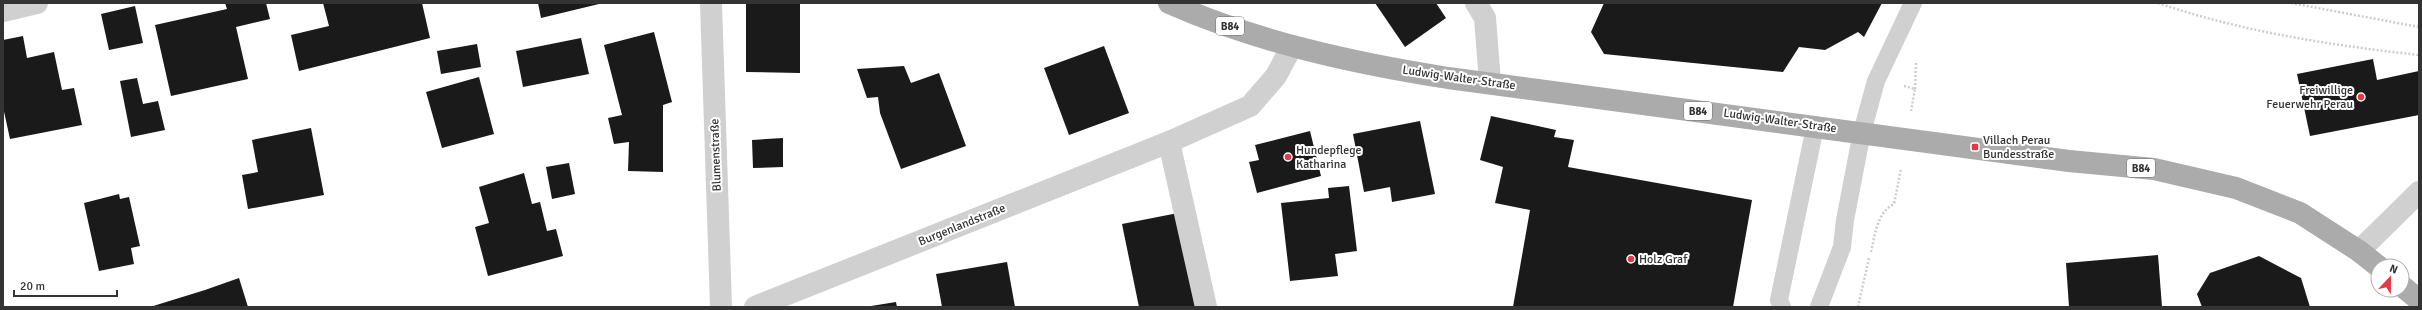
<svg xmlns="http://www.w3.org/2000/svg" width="2422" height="310" viewBox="0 0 2422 310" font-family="Signika,sans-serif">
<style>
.building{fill:#1a1a1a}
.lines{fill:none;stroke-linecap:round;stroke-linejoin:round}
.path{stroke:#cdcdcd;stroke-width:2.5;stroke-dasharray:2 2;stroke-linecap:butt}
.lane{stroke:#d0d0d0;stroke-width:18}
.street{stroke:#d0d0d0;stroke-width:22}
.primary{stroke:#ababab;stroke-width:22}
.poi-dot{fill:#e63946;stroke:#fff;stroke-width:1.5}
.labels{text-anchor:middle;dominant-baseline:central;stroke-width:4;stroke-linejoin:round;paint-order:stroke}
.shield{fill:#fff;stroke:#707070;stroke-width:1}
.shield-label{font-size:11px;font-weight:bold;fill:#333}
.street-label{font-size:12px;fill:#333;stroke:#fff}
.poi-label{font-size:12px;fill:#333;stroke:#fff;text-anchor:start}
</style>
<rect width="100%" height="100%" fill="#fff"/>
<g class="building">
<path d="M225 3H266L270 19 236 27 248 79 171 96 155 25 227 9Z"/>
<path d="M323 3H422L430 38 299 71 291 35 329 26Z"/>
<path d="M538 3H599V4L541 18Z"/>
<path d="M746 3H800V73L746 72Z"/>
<path d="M1375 3H1436L1446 18 1405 47Z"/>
<path d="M1604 3H1882L1864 37 1858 32 1825 50 1799 47 1783 72 1604 54 1591 32Z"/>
<path d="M135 6 143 43 109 50 101 14Z"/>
<path d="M654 32 672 102 663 105V172L628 171 629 142 614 144 608 118 622 115 604 45Z"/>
<path d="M23 36 27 58 54 52 62 90 74 88 82 125 10 139 3 107V40Z"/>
<path d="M581 38 589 74 523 87 516 51Z"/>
<path d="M477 44 481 67 441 74 437 51Z"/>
<path d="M1104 46 1129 113 1069 135 1044 68Z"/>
<path d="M2373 59 2377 80 2419 71V115L2310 136 2297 74Z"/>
<path d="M904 66 911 83 939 73 966 146 901 169 880 113 878 97 867 98 857 69Z"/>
<path d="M479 77 494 134 442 148 426 92Z"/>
<path d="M137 78 143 104 158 101 165 130 131 137 120 81Z"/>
<path d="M1491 116 1556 130 1554 137 1574 140 1568 167 1752 200 1733 307H1513L1530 210 1495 203 1503 167 1480 160Z"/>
<path d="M1420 121 1435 194 1392 202 1390 187 1364 192 1353 134Z"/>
<path d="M311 128 324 195 248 209 242 175 258 172 252 140Z"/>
<path d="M1310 131 1321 176 1257 193 1249 162 1259 160 1255 145Z"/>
<path d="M783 138V167L753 168 752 140Z"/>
<path d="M569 163 575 194 552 199 546 167Z"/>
<path d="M524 173 532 204 540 202 547 231 556 229 563 256 488 276 475 227 489 223 479 187Z"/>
<path d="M1349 186 1357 251 1335 254 1338 276 1290 281 1281 203 1329 198 1328 188Z"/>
<path d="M119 194 120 199 129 197 140 246 131 248 134 264 99 271 84 203Z"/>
<path d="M1178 213 1197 307H1139L1122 224Z"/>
<path d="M2158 255 2162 307H2069L2066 263Z"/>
<path d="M2259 256 2301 278 2310 307H2202L2197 294 2210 273Z"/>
<path d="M1007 262 1015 307H942L936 274Z"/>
<path d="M239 278 248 307H150L205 290Z"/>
<path d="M896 302 897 307H871V306Z"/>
</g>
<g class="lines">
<g class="path">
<path d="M2158 3C2243 32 2330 45 2419 55"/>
<path d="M2291 3 2419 27"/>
<path d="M1904 86 1915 89 1911 111"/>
<path d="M1915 89 1916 63"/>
<path d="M1871 252C1875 235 1877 212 1894 204L1901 169"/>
<path d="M1858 307 1869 258"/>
</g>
<g class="lane">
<path d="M1782 307 1779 300 1815 127"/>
<path d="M1819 307 1842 247 1845 220 1862 132 1876 81 1913 3"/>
</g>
<g class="street">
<path d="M711 3 721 307"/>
<path d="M1476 3 1485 18 1490 82"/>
<path d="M3 11 37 3"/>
<path d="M1169 142 1206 307"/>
<path d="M2359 251 2419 192"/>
<path d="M755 307 1169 142 1250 106 1276 76 1292 46"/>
</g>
<g class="primary">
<path d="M1169 3C1257 42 1353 63 1448 78L2069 161 2154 169 2236 188 2300 213 2359 251 2378 266"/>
<path d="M2402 286 2419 300"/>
</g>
</g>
<g class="poi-dot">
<circle cx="2361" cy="97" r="4"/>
<rect x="1971" y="143" width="8" height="8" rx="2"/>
<circle cx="1288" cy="157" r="4"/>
<circle cx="1631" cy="259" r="4"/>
</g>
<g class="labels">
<g class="shield">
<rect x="1216" y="17" width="28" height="18" rx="3"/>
<rect x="1684" y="102" width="28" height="18" rx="3"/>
<rect x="2127" y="159" width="28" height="18" rx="3"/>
</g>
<g class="shield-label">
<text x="1230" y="26">B84</text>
<text x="1698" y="111">B84</text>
<text x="2141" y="168">B84</text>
</g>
<g class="street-label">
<text transform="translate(1459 78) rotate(8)">Ludwig-Walter-Straße</text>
<text transform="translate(1780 121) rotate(8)">Ludwig-Walter-Straße</text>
<text transform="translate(716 155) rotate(-92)">Blumenstraße</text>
<text transform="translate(962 225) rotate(-22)">Burgenlandstraße</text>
</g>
<g class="poi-label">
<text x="2353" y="90" text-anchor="end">Freiwillige<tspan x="2353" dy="14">Feuerwehr Perau</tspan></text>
<text x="1983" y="140">Villach Perau<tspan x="1983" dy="14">Bundesstraße</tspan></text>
<text x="1296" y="150">Hundepflege<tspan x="1296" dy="14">Katharina</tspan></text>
<text x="1639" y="259">Holz Graf</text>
</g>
</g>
<rect width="2422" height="310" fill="none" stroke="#333333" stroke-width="8"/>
<g transform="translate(2390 278) rotate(22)"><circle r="19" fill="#ffffff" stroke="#adadad"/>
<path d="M0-3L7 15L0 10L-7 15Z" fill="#e63946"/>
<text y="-6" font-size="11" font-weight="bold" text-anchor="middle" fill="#333333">N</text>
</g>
<path d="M14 290v6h103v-6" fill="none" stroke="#333333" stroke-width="2"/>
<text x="20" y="290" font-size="12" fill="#333333" stroke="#ffffff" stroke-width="3" paint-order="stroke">20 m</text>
</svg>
